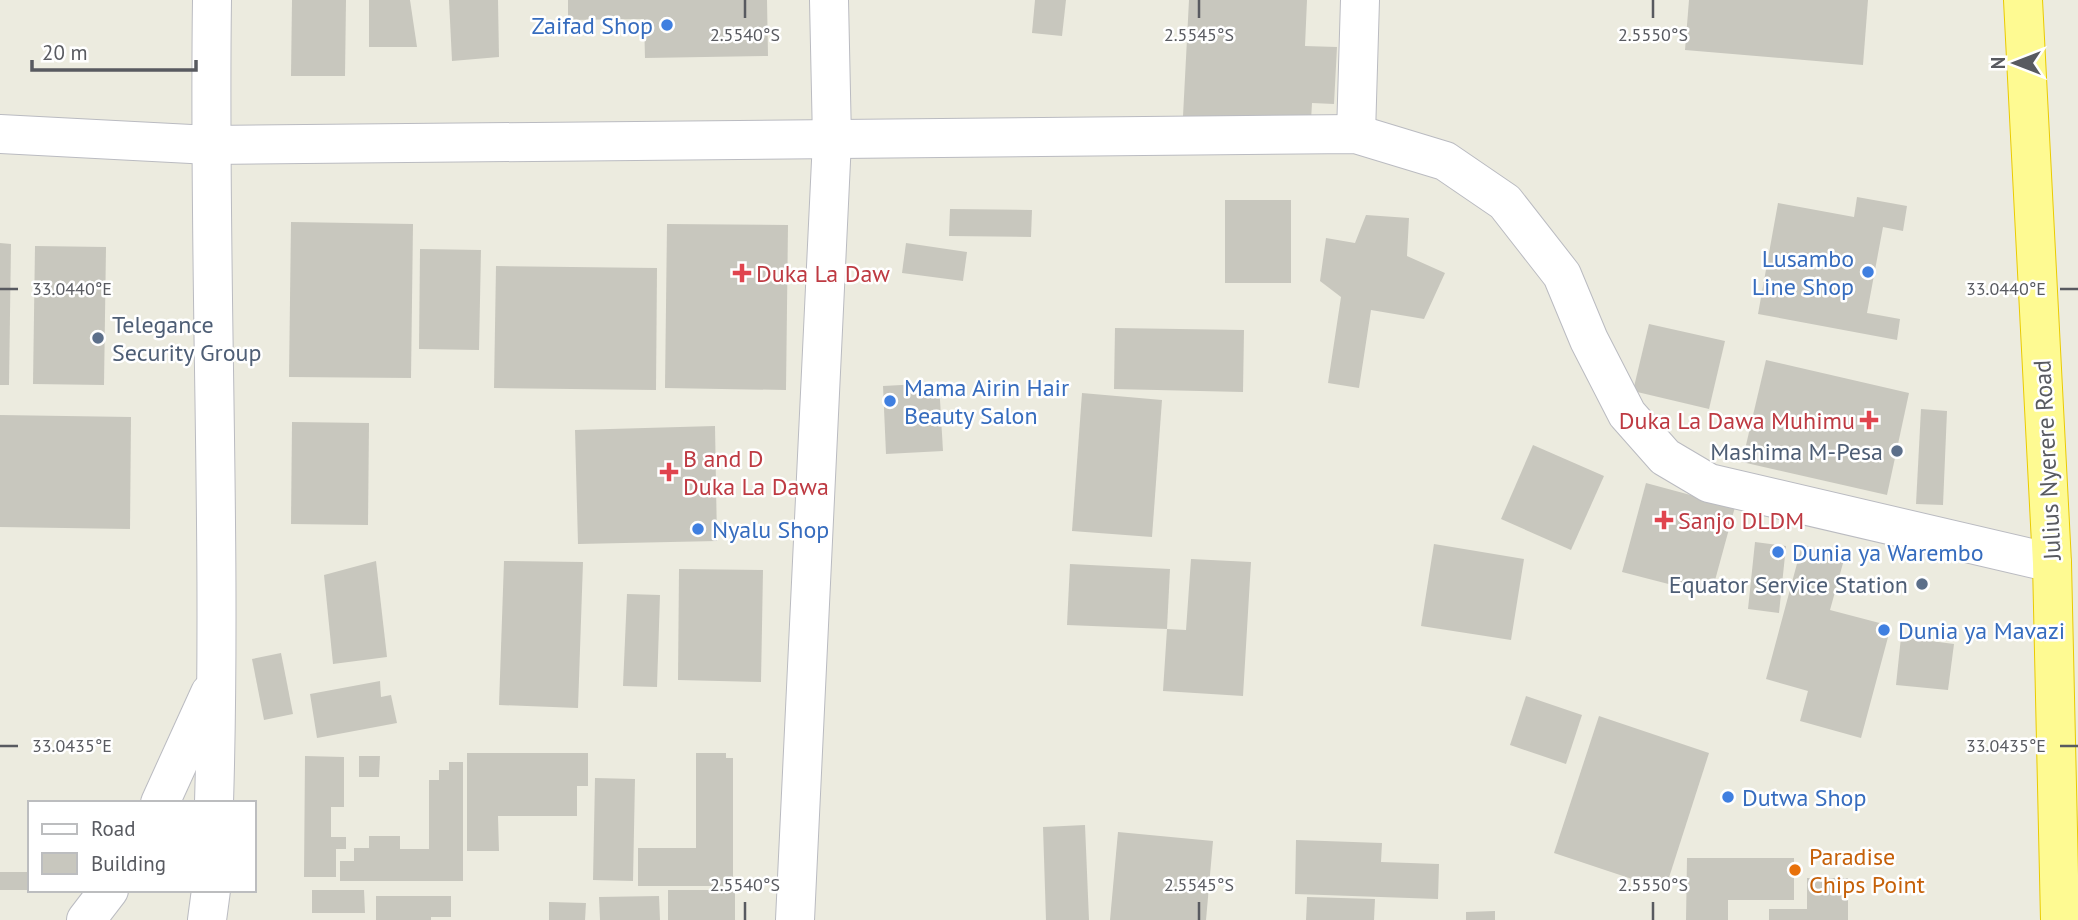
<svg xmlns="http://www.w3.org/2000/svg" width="2078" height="920" viewBox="0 0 2078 920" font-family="'PT Sans',sans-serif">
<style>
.building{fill:#c8c7be}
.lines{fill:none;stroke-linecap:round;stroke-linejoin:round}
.minor-casing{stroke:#babbc1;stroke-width:40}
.trunk-casing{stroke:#eacb00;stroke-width:40}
.minor{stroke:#fff;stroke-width:38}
.trunk{stroke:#fefa92;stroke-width:38}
.ticks{fill:none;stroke:#585a60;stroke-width:2.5}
.shop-dot{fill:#3f7fe0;stroke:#fff;stroke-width:2.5}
.health-dot{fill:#e0444e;stroke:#fff;stroke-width:2.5}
.service-dot{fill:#5c6f8a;stroke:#fff;stroke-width:2.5}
.food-dot{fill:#e8710a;stroke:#fff;stroke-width:2.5}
.labels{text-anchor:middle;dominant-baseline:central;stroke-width:5;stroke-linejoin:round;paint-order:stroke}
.shop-label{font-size:24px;fill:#366cbe;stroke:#fff;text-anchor:start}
.health-label{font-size:24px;fill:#be3a42;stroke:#fff;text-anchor:start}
.service-label{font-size:24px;fill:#4e5e75;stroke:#fff;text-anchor:end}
.street-label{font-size:24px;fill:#585a60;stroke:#fff}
.food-label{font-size:24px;fill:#c56008;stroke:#fff;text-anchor:start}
.ticks-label{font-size:18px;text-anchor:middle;fill:#585a60;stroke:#fff;stroke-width:5;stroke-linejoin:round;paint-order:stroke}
</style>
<rect width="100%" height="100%" fill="#ecebdf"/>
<g class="building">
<path d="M292 0H346L345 76H291Z"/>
<path d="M369 0H410L417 47H369Z"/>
<path d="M449 0H498L499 57 452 61Z"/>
<path d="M568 0H767L768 56 645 58 644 19 568 20Z"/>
<path d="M1035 0H1066L1062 36 1032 33Z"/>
<path d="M1189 0H1307L1305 46 1337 47 1334 104 1312 103 1311 121 1183 116Z"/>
<path d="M1689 0H1868L1863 65 1685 50Z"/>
<path d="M1857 197 1907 206 1903 231 1883 227 1867 313 1900 319 1897 340 1758 314 1778 203 1854 217Z"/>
<rect x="1225" y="200" width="66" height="83"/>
<path d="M950 209 1032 210 1031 237 949 236Z"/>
<path d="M1366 215 1409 218 1407 256 1445 273 1424 319 1371 310 1359 388 1328 383 1341 297 1320 281 1326 238 1355 243Z"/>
<path d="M291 222 413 224 411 378 289 377Z"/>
<path d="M667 224 788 225 786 390 665 388Z"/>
<path d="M0 243 11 244 9 385H0Z"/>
<path d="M906 243 967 252 963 281 902 273Z"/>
<path d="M35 246 106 247 104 385 33 384Z"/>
<path d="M420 249 481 250 479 350 419 349Z"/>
<path d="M496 266 657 268 656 390 494 388Z"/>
<path d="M1649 324 1725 341 1709 409 1633 391Z"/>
<path d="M1115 328 1244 330 1243 392 1114 389Z"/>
<path d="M1766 360 1909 393 1887 495 1742 462Z"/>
<path d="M939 383 943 451 886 454 883 386Z"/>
<path d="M1082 393 1162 400 1152 537 1072 531Z"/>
<path d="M1921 409 1947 411 1943 505 1916 504Z"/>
<path d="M0 415 131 417 130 529 0 527Z"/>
<path d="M292 422 369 423 368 525 291 524Z"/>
<path d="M715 426 717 541 578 544 575 430Z"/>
<path d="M1533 445 1604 476 1571 550 1501 519Z"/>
<path d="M1646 483 1735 507 1711 595 1622 572Z"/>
<path d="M1755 542 1786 546 1779 613 1748 609Z"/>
<path d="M1434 544 1524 559 1511 640 1421 626Z"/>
<path d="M1802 545 1845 556 1830 610 1891 626 1861 738 1800 721 1808 691 1766 679Z"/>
<path d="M1191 559 1251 562 1243 696 1163 691 1167 629 1186 630Z"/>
<path d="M376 561 387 657 333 664 324 575Z"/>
<path d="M504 561 583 562 578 708 499 705Z"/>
<path d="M1070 564 1170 569 1167 629 1067 625Z"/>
<path d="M679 569 763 570 761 682 678 680Z"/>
<path d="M627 594 660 595 657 687 623 686Z"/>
<path d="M1901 637 1954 644 1948 690 1896 685Z"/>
<path d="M281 653 293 714 264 720 252 659Z"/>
<path d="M380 681 381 697 391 695 397 723 317 738 310 694Z"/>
<path d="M1526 696 1582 715 1566 764 1510 745Z"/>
<path d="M1599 716 1709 753 1665 890 1554 853Z"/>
<path d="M467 753H588V786H577V816H498L499 851H467Z"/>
<path d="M696 753H726V758H733V886H638V848H696Z"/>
<path d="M305 756 344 757V807H331V837H346V849H336V877H304Z"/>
<path d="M359 756H380L379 777H359Z"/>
<path d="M449 762H463V881H340V861H354V848H369V836H400V849H429V780H439V770H449Z"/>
<path d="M595 778 635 779 633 881 593 880Z"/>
<path d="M1085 825 1089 920H1046L1043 827Z"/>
<path d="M1118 832 1213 841 1206 920H1110Z"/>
<path d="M1296 840 1382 843 1381 862 1439 864 1438 899 1295 894Z"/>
<path d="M1687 858H1794V900H1728V920H1686Z"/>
<rect x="0" y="872" width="30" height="18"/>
<path d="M1807 878H1848V920H1769V909H1807Z"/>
<path d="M312 890H364L365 913H312Z"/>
<rect x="668" y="890" width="67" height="30"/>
<path d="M376 896H451V917H431V920H376Z"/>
<path d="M659 896 660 920H600L599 897Z"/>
<path d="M1307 897 1375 899 1374 920H1306Z"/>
<path d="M549 902 586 903 585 920H549Z"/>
<path d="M1495 911V920H1466V912Z"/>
</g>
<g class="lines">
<g class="minor-casing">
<g id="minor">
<path d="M212 0C208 268 222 535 214 803"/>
<path d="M0 134 210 145 1356 134 1445 161 1505 202 1562 275 1589 340 1627 414 1665 457 1709 483 2052 563"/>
<path d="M1356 134 1360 0"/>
<path d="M160 803 210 693"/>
<path d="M86 920 109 890"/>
<path d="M207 920 211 890"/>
<path d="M795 920 832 140 829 0"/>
</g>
</g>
<g class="trunk-casing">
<path id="trunk" d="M2023 0 2052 563 2060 920"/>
</g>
<use href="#minor" class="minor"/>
<use href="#trunk" class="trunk"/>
</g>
<path class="ticks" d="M745 0V18M1199 0V18M1653 0V18M0 289H18M2060 289H2078M0 746H18M2060 746H2078M745 902V920M1199 902V920M1653 902V920"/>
<g class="shop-dot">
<circle cx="667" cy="25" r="7"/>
<circle cx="1868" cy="272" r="7"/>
<circle cx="890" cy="401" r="7"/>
<circle cx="698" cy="529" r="7"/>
<circle cx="1778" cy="552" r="7"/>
<circle cx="1884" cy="630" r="7"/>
<circle cx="1728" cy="797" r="7"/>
</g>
<g class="health-dot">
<path d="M738.5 262.5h7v7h7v7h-7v7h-7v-7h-7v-7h7z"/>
<path d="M1865.5 409.5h7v7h7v7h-7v7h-7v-7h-7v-7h7z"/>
<path d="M665.5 461.5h7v7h7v7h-7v7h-7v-7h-7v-7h7z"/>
<path d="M1660.5 509.5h7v7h7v7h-7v7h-7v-7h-7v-7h7z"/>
</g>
<g class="service-dot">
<circle cx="98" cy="338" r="7"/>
<circle cx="1897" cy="451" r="7"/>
<circle cx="1922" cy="584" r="7"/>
</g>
<circle class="food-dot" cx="1795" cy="870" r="7"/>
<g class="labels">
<g class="shop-label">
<text x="653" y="25" text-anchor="end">Zaifad Shop</text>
<text x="1854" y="258" text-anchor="end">Lusambo<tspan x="1854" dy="28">Line Shop</tspan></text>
<text x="904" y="387">Mama Airin Hair<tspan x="904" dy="28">Beauty Salon</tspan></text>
<text x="712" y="529">Nyalu Shop</text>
<text x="1792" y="552">Dunia ya Warembo</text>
<text x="1898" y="630">Dunia ya Mavazi</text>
<text x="1742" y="797">Dutwa Shop</text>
</g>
<g class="health-label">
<text x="756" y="273">Duka La Daw</text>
<text x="1855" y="420" text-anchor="end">Duka La Dawa Muhimu</text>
<text x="683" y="458">B and D<tspan x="683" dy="28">Duka La Dawa</tspan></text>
<text x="1678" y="520">Sanjo DLDM</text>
</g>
<g class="service-label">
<text x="112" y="324" text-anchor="start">Telegance<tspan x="112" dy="28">Security Group</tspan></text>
<text x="1883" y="451">Mashima M-Pesa</text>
<text x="1908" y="584">Equator Service Station</text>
</g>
<g class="street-label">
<text transform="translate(2047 460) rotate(-93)">Julius Nyerere Road</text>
</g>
<g class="food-label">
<text x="1809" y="856">Paradise<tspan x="1809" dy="28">Chips Point</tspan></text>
</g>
</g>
<g class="ticks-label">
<text x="745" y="41">2.5540°S</text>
<text x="1199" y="41">2.5545°S</text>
<text x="1653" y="41">2.5550°S</text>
<text x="2006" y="295">33.0440°E</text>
<text x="72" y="295">33.0440°E</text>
<text x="2006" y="752">33.0435°E</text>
<text x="72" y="752">33.0435°E</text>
<text x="745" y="891">2.5540°S</text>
<text x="1199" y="891">2.5545°S</text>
<text x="1653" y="891">2.5550°S</text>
</g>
<rect x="28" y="801" width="228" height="91" fill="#ffffff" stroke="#bcbdbf" stroke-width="2"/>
<rect x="42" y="824" width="35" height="10" fill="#ffffff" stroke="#bcbdbf" stroke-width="2"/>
<text x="91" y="836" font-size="21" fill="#585a60">Road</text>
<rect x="42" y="853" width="35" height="21" fill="#c8c7be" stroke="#bcbdbf" stroke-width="2"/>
<text x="91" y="871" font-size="21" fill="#585a60">Building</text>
<g transform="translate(2015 63) rotate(270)" stroke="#ffffff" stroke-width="5" paint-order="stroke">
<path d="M0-5L12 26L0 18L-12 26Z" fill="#585a60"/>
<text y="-10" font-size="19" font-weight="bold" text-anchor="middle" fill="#585a60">N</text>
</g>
<path d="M32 60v10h164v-10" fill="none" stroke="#585a60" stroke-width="3.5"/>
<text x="42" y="60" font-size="21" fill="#585a60" stroke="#ffffff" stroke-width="5" paint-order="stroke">20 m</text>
</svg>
